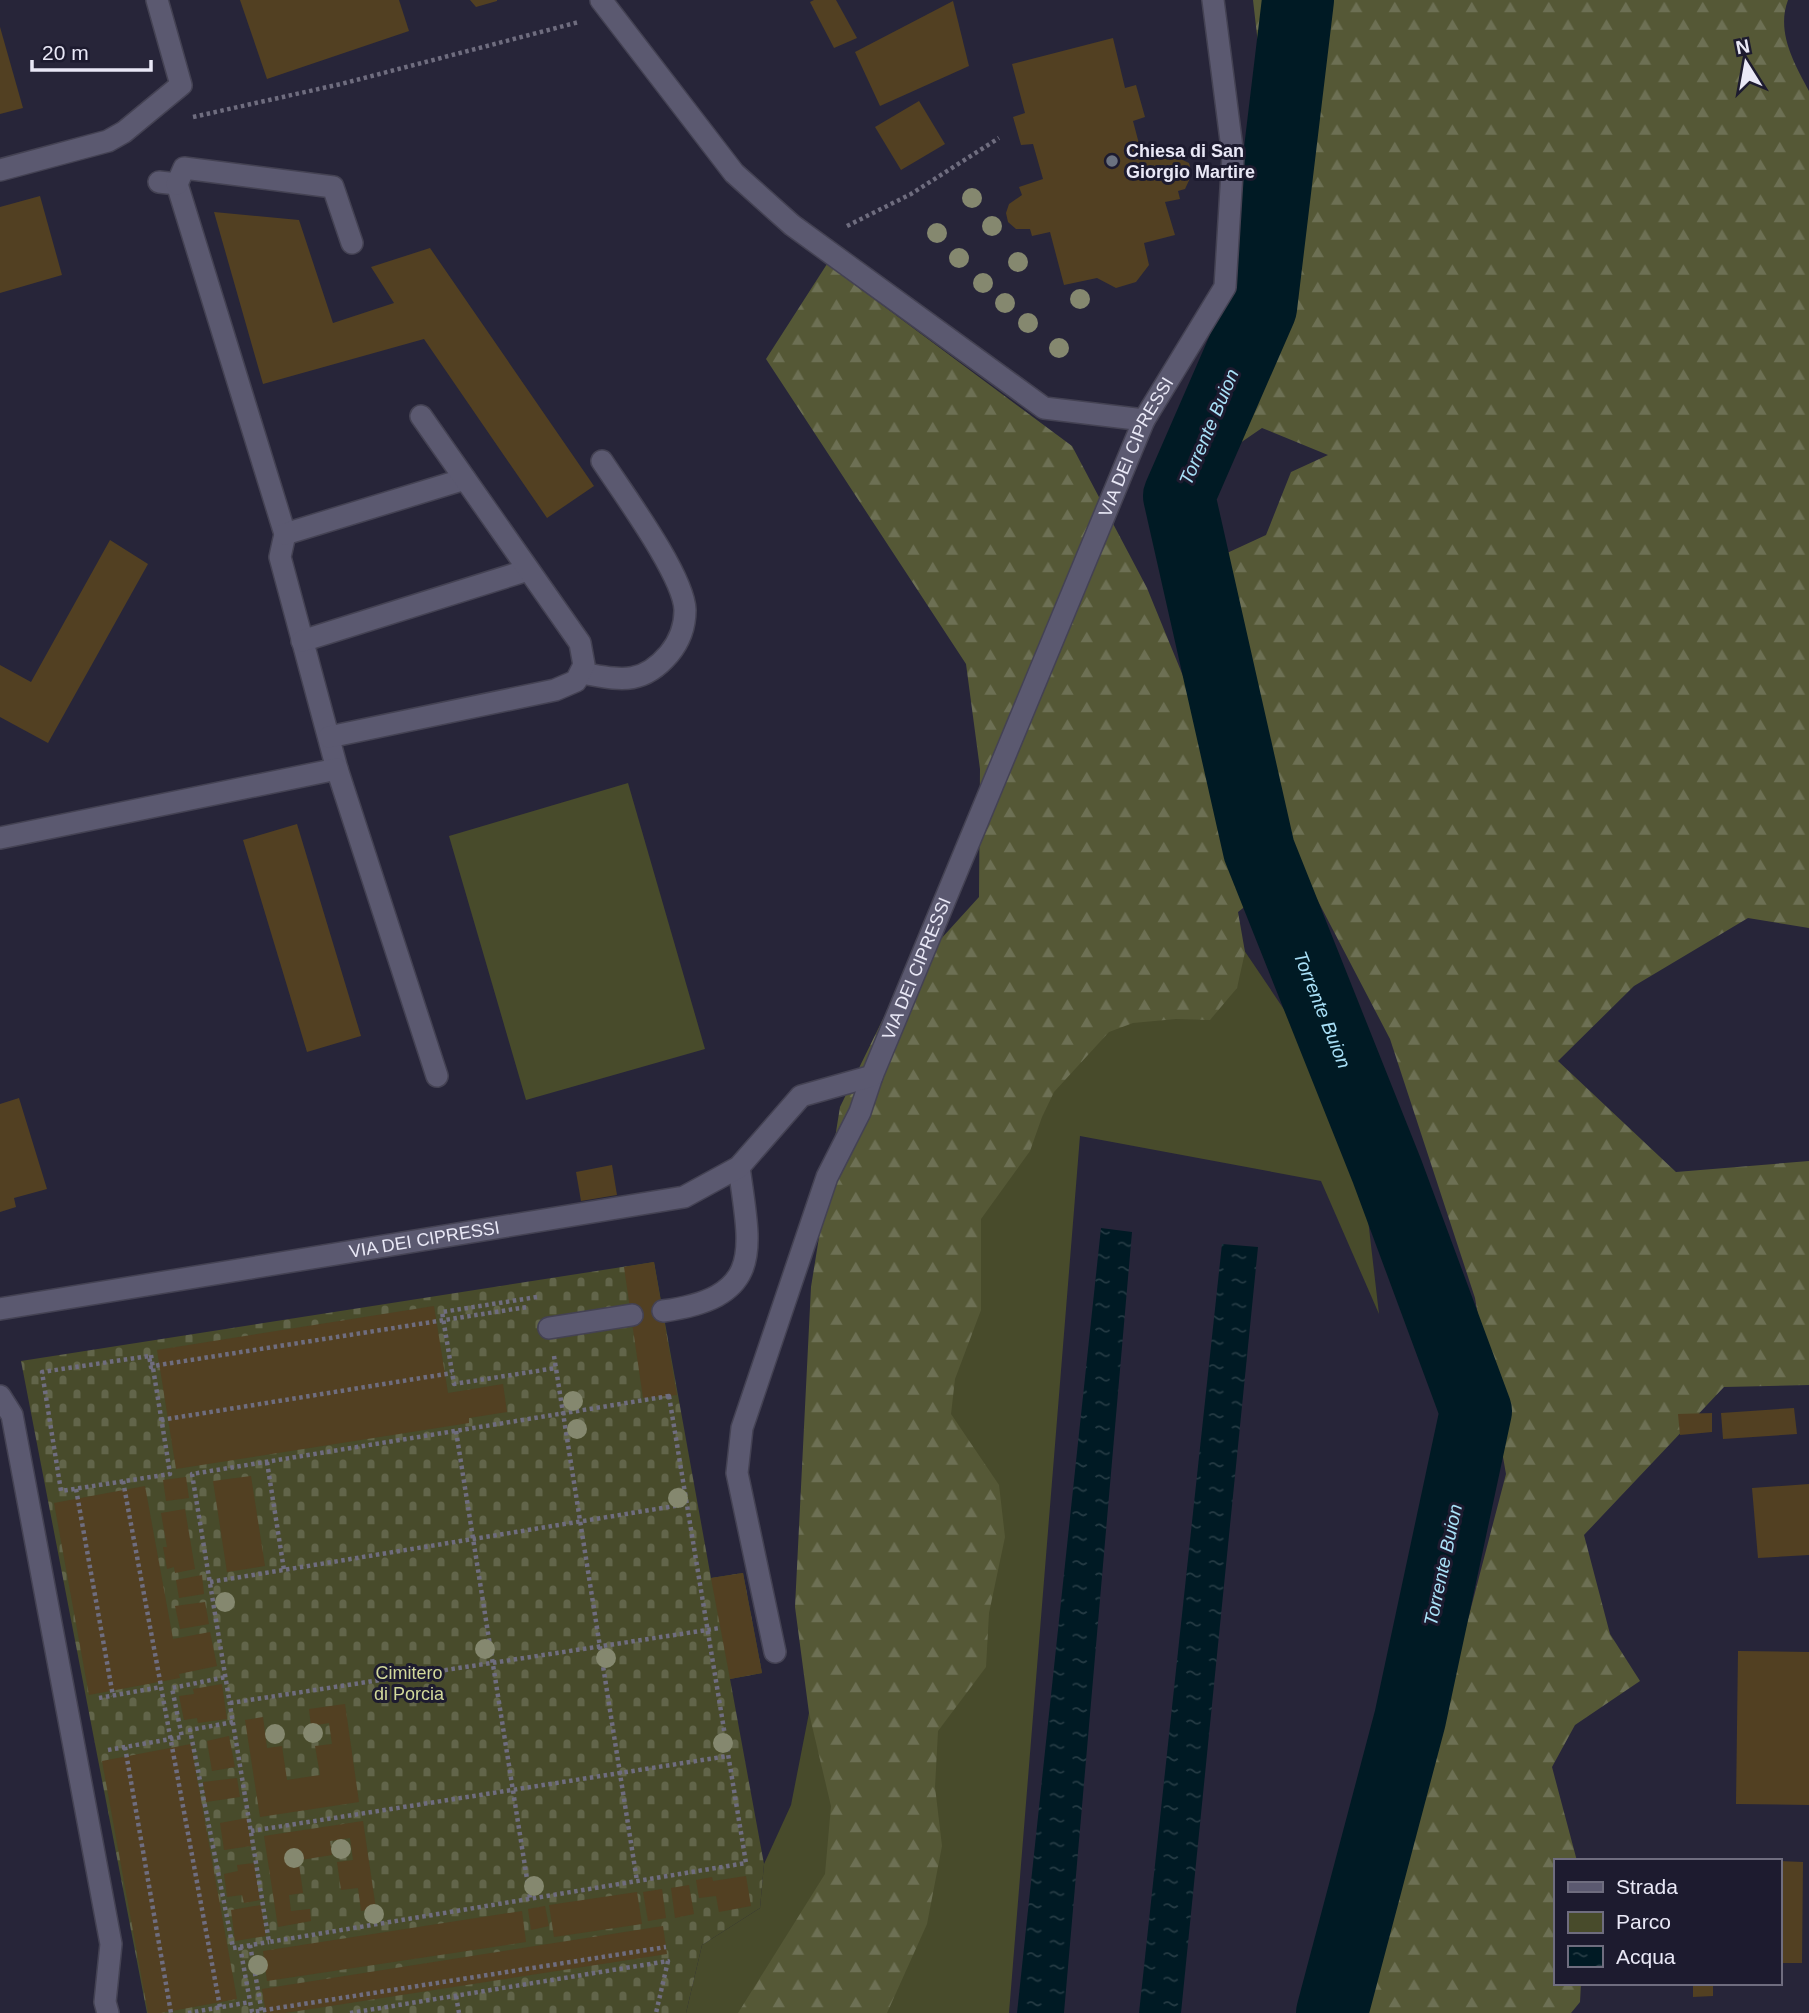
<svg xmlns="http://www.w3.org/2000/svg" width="1809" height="2013" viewBox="0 0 1809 2013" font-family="Arial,sans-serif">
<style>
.green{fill:#484b2b}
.forest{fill:url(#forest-firs)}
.cemetery{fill:url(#cemetery-stones)}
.water{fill:url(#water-ripples)}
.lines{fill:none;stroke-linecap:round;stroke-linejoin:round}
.river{stroke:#001a24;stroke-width:72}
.building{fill:#524022}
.lane-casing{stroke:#444253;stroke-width:24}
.street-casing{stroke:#444253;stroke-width:24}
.path{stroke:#6f6d7f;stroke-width:4.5;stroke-dasharray:3.5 3.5;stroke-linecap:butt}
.lane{stroke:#5b5970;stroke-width:21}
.street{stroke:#5b5970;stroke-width:21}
.tree{fill:#85886f}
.worship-dot{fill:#6b7280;stroke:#1d1b2f;stroke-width:2.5}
.labels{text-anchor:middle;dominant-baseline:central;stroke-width:6;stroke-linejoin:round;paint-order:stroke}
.poi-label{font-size:18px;font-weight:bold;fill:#e9e8f6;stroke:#1d1b2f;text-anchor:start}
.street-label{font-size:18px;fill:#e9e8f6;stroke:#1d1b2f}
.park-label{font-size:18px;fill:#d2d99b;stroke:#1d1b2f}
.water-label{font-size:19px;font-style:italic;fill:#a9e1f8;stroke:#1d1b2f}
</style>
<defs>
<pattern id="forest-firs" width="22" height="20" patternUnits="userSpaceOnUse" patternTransform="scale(1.75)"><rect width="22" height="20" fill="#555836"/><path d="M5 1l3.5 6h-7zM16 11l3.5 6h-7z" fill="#6d7054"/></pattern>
<pattern id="cemetery-stones" width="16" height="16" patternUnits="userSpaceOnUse" patternTransform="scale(1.75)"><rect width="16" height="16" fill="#484b2b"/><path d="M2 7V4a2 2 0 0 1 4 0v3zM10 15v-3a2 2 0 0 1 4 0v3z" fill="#62654a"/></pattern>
<pattern id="water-ripples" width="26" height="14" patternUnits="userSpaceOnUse" patternTransform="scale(1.75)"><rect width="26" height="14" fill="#001a24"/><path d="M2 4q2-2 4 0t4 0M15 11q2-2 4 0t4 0" fill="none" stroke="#253b44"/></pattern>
</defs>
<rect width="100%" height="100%" fill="#272539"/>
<g class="green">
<path d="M628 783 705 1049 526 1100 449 836Z"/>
<path d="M1200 885 1356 1116 1379 1314 1321 1181 1080 1136 1009 2013H686L702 1945 760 1908 764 1864 791 1805 809 1713 872 1227Z"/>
</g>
<g class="forest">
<path d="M1253 0H1788C1776 32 1794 63 1809 91V928L1748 918 1634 986 1558 1061 1676 1172 1809 1161V1385L1724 1387 1584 1535 1610 1634 1640 1681 1575 1725 1552 1767 1577 1861H1555V1983H1581L1580 2002 1571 2013H1319L1439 1730 1506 1474 1475 1298 1390 1039 1261 792 1201 612V565L1266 535 1291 472 1328 455 1262 428 1227 452 1225 379 1250 280 1263 184 1265 105Z"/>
<path d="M827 264 1072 446 1147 588 1201 720 1233 781 1255 845 1261 894 1238 912 1245 952 1237 988 1210 1020 1176 1019 1133 1023 1109 1032 1054 1092 1042 1117 1030 1151 981 1219V1310L955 1379 951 1414 999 1485 1005 1537 989 1613 986 1667 938 1731 935 1787 942 1846 927 1924 887 2013H738L825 1874 831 1806 809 1713 795 1607 811 1287 840 1107 900 984 979 897 980 769 966 664 766 359Z"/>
</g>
<path class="cemetery" d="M654 1262 711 1578 743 1573 762 1673 730 1679 764 1864 760 1908 702 1945 686 2013H147L21 1361Z"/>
<g class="water">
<path d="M1101 1228 1132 1232 1064 2013H1017Z"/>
<path d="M1222 1244 1258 1247 1181 2013H1139Z"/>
</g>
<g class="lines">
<path class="river" id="s1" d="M1298 0 1261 308 1179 496 1259 850 1387 1171 1476 1411 1410 1719 1332 2013"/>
</g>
<g class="building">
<path d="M240 0H399L409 31 267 79Z"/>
<path d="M470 0H497V1L476 7Z"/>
<path d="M814 0H836L857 38 834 48 810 2Z"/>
<path d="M953 1 969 66 880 106 855 52Z"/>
<path d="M0 27 23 108 0 114Z"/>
<path d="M1113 38 1125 88 1136 85 1145 117 1133 121 1142 155 1166 149 1169 157 1174 156 1189 163 1192 174 1185 189 1178 191 1180 199 1165 202 1175 235 1144 243 1149 265 1136 282 1116 288 1097 278 1064 285 1050 232 1032 236 1030 229H1016L1008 222 1006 213 1009 204 1022 195 1019 187 1043 179 1033 144 1021 145 1013 117 1025 113 1012 64Z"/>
<path d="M919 101 945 144 901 170 875 127Z"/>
<path d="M40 196 62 275 0 293V207Z"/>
<path d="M214 212 299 220 333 323 394 303 371 267 430 248 594 486 547 518 424 339 263 384Z"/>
<path d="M110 540 148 564 48 743 0 717V665L31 682Z"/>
<path d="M297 824 361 1036 307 1052 243 840Z"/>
<path d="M19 1098 47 1189 14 1198 16 1207 0 1212V1104Z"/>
<path d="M612 1165 617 1195 581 1201 576 1172Z"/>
<path d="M654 1262 677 1395 643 1398 624 1267Z"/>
<path d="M434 1306 448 1393 503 1384 507 1412 469 1418V1423L176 1469 157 1350Z"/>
<path d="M1794 1408 1797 1434 1723 1439 1721 1413Z"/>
<path d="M1712 1413V1432L1680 1435 1678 1414Z"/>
<path d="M251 1476 265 1566 227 1572 213 1481Z"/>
<path d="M186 1477 189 1498 166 1501 163 1480Z"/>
<path d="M1809 1484V1555L1758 1558 1752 1488Z"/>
<path d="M145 1486 173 1639 210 1632 217 1666 179 1674 180 1678 89 1695 54 1503Z"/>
<path d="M185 1509 195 1569 175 1573 174 1567 167 1569 163 1547H167L161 1513Z"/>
<path d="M743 1573 762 1673 730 1679 711 1578Z"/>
<path d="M202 1575 204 1594 179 1598 176 1580Z"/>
<path d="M205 1602 209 1624 180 1629 175 1606Z"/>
<path d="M1738 1651 1809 1652V1805L1736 1804Z"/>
<path d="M222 1684 227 1719 198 1723 197 1718 184 1720 179 1696 194 1694 193 1689Z"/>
<path d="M345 1704 359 1802 260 1817 245 1720 263 1717 267 1748 282 1746 287 1780 320 1775 315 1746 332 1744 329 1723 311 1726 309 1709Z"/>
<path d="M229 1736 235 1767 212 1771 207 1741Z"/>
<path d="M191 1744 237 1999 161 2013H148L102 1761Z"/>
<path d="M237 1778 240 1797 206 1802 203 1782Z"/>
<path d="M247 1818 251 1846 224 1850 220 1823Z"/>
<path d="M363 1821 376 1909 361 1911 358 1888 341 1890 337 1862 353 1860 350 1838 330 1841 332 1855 301 1860 300 1851 289 1853 290 1865 299 1864 303 1893 289 1895 291 1911 310 1909 311 1921 278 1927 264 1836Z"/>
<path d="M1779 1861 1803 1862 1802 1963H1779Z"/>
<path d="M254 1863 260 1900 244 1903 242 1895 227 1897 224 1874 238 1871 237 1865Z"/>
<path d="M746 1876 751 1906 719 1912 716 1896 699 1898 696 1880 712 1877 713 1881Z"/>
<path d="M689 1885 694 1914 675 1918 671 1888Z"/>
<path d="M662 1889 666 1918 648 1921 643 1892Z"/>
<path d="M637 1892 642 1924 554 1937 549 1905Z"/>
<path d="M261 1905 266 1936 235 1941 231 1910Z"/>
<path d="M545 1906 549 1926 531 1930 528 1909Z"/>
<path d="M522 1911 526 1942 267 1981 263 1951Z"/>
<path d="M663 1926 667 1954 285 2013H266L262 1989Z"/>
<path d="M1693 1983H1713V1996L1693 1997Z"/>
</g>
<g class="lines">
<g class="lane-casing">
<g id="lane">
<path d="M601 0 734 173 792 225 1044 408 1144 420"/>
<path d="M159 182 177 184 285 534 280 557 337 769"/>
<path d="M177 184 184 168 333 187 352 243"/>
<path d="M285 534 465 479"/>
<path d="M302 641 528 570"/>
<path d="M581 673C618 679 641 687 669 654 679 642 685 626 685 610 684 576 623 493 602 461"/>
<path d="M329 737 555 690 576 681 584 665 580 643 421 416"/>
<path d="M0 838 337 769 437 1076"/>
<path d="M663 1311C766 1297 750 1249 739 1167"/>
<path d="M549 1328 632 1315"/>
<path d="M0 1396 12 1415 111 1944 105 2002 108 2013"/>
<path d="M775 1652 737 1473 742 1428 827 1177 860 1112 872 1076"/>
</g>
</g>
<g class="street-casing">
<g id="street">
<path d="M0 170 108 141 124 132 181 85 157 0"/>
<path id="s2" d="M0 1309 684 1197 739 1167 801 1096 872 1076 1144 420 1225 287 1233 156 1213 0"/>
</g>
</g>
<g class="path">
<path d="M193 117 341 84 579 22"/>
<path d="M847 226 911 194 999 138"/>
<path d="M537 1297 442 1312 454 1384 556 1368"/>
<path d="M151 1355C157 1394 164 1434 170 1474L61 1491 42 1372 149 1356 151 1367 159 1365 527 1307"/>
<path d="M554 1356 637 1881"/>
<path d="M669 1396 746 1863 269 1942 192 1474Z"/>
<path d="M161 1420 452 1373"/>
<path d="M456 1431 530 1898"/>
<path d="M267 1462 284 1570"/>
<path d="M123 1481 161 1686"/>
<path d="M76 1489 113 1696"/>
<path d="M210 1582 687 1504"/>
<path d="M99 1698 161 1687 220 2007"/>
<path d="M230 1703 720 1628"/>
<path d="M233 1722 190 1730 233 1948 269 1942"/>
<path d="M125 1747 171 2013"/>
<path d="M108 1750 182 1737 172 1688 226 1677"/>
<path d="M251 1831 728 1756"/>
<path d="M250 1945 262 2013"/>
<path d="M240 1947 252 2012 666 1947"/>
<path d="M456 1996 459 2013"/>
<path d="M188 2013 250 2002"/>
<path d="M350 2013 668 1961 656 2013"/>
</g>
<use href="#lane" class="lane"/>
<use href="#street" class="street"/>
</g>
<g class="tree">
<circle cx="972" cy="198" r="10"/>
<circle cx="992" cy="226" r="10"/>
<circle cx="937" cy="233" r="10"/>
<circle cx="959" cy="258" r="10"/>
<circle cx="1018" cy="262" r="10"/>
<circle cx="983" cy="283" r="10"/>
<circle cx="1080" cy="299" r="10"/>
<circle cx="1005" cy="303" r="10"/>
<circle cx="1028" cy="323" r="10"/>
<circle cx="1059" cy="348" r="10"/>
<circle cx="573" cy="1401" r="10"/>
<circle cx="577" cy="1429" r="10"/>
<circle cx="678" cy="1498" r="10"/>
<circle cx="225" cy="1602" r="10"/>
<circle cx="485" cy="1649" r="10"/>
<circle cx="606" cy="1658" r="10"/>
<circle cx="313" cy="1733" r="10"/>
<circle cx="275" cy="1734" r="10"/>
<circle cx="723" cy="1743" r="10"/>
<circle cx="341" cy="1849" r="10"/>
<circle cx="294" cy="1858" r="10"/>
<circle cx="534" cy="1886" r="10"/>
<circle cx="374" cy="1914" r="10"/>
<circle cx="258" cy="1965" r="10"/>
</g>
<circle class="worship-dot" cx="1112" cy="161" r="7"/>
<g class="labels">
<g class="poi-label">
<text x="1126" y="151">Chiesa di San<tspan x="1126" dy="21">Giorgio Martire</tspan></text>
</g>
<g class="street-label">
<text stroke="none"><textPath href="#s2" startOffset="1606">VIA DEI CIPRESSI</textPath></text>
<text stroke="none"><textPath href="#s2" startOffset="1040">VIA DEI CIPRESSI</textPath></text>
<text stroke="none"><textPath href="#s2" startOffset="430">VIA DEI CIPRESSI</textPath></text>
</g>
<g class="park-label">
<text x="409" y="1673">Cimitero<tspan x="409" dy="21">di Porcia</tspan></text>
</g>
<g class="water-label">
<text transform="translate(1209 427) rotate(-67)">Torrente Buion</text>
<text stroke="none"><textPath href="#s1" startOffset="1050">Torrente Buion</textPath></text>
<text transform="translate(1443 1565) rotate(-78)">Torrente Buion</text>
</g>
</g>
<rect x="1554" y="1859" width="228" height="126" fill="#1d1b2f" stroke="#6f6d7f" stroke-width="2"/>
<rect x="1568" y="1882" width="35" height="10" fill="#5b5970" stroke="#6f6d7f" stroke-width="2"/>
<text x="1616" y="1894" font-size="21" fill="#e9e8f6">Strada</text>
<rect x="1568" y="1912" width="35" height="21" fill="#484b2b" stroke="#6f6d7f" stroke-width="2"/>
<text x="1616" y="1929" font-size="21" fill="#e9e8f6">Parco</text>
<rect x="1568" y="1946" width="35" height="21" fill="url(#water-ripples)" stroke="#6f6d7f" stroke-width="2"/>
<text x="1616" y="1964" font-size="21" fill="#e9e8f6">Acqua</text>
<g transform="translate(1746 63) rotate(349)" stroke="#1d1b2f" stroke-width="5" paint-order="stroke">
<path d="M0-5L12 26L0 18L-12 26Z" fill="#e9e8f6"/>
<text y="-10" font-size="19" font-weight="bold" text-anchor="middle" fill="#e9e8f6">N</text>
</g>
<path d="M32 60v10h119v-10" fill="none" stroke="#e9e8f6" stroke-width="3.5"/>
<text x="42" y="60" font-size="21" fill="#e9e8f6" stroke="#1d1b2f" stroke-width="5" paint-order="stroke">20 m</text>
</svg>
